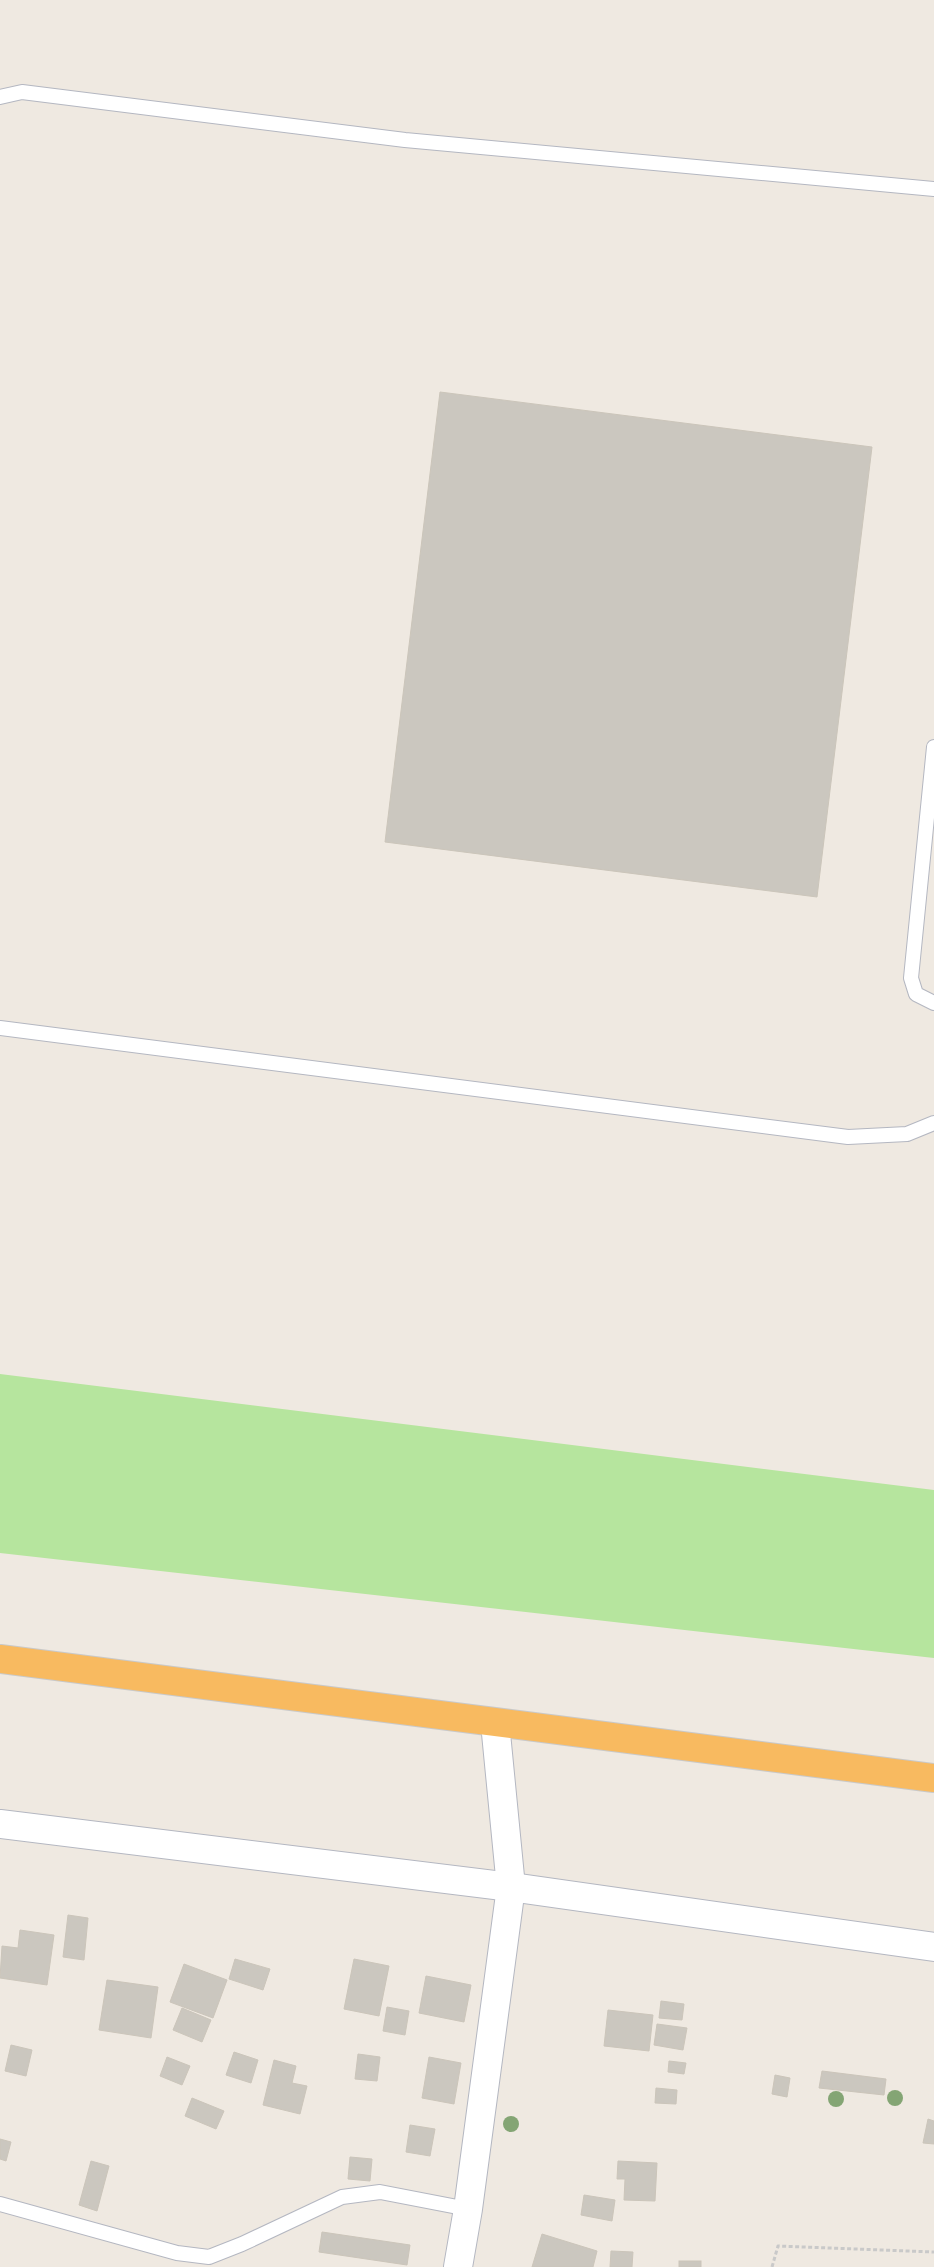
<svg xmlns="http://www.w3.org/2000/svg" width="934" height="2267" viewBox="0 0 934 2267" font-family="Roboto,sans-serif">
<style>
.green{fill:#b6e59e}
.building{fill:#cbc7bf;stroke:#cbc5ba}
.lines{fill:none;stroke-linecap:round;stroke-linejoin:round}
.service-casing{stroke:#b4b7c1;stroke-width:16}
.minor-casing{stroke:#b4b7c1;stroke-width:30}
.trunk-casing{stroke:#c9c9c9;stroke-width:30}
.path{stroke:#c9c9c9;stroke-width:3;stroke-dasharray:4 2.5;stroke-linecap:butt}
.service{stroke:#fff;stroke-width:14}
.minor{stroke:#fff;stroke-width:28}
.trunk{stroke:#f8ba60;stroke-width:28}
.tree{fill:#84a574}
</style>
<rect width="100%" height="100%" fill="#efe9e1"/>
<path class="green" d="M0 1374 934 1490V1658L0 1553Z"/>
<g class="building">
<path d="M440 392 872 447 817 897 385 842Z"/>
<path d="M68 1915 88 1918 84 1960 63 1957Z"/>
<path d="M20 1930 54 1935 47 1985 0 1978 2 1946 18 1948Z"/>
<path d="M235 1959 270 1969 263 1990 229 1979Z"/>
<path d="M354 1959 389 1966 379 2016 344 2009Z"/>
<path d="M184 1964 227 1980 213 2018 170 2002Z"/>
<path d="M426 1976 471 1985 464 2022 419 2013Z"/>
<path d="M107 1980 158 1987 151 2038 99 2030Z"/>
<path d="M661 2001 684 2004 682 2020 659 2018Z"/>
<path d="M387 2007 409 2011 405 2035 383 2031Z"/>
<path d="M182 2008 211 2020 202 2042 173 2030Z"/>
<path d="M608 2010 653 2015 649 2051 604 2046Z"/>
<path d="M657 2024 687 2028 683 2050 654 2045Z"/>
<path d="M11 2045 32 2050 26 2076 5 2071Z"/>
<path d="M234 2052 258 2060 251 2083 226 2075Z"/>
<path d="M358 2054 380 2057 377 2081 355 2079Z"/>
<path d="M167 2057 190 2066 182 2085 160 2076Z"/>
<path d="M429 2057 461 2063 454 2104 422 2098Z"/>
<path d="M274 2060 296 2066 292 2083 307 2086 300 2114 263 2105Z"/>
<path d="M669 2061 686 2063 684 2074 668 2072Z"/>
<path d="M822 2071 886 2079 884 2095 819 2088Z"/>
<path d="M775 2075 790 2078 787 2097 772 2094Z"/>
<path d="M656 2088 677 2090 676 2104 655 2103Z"/>
<path d="M192 2098 224 2111 216 2129 185 2116Z"/>
<path d="M928 2119 934 2121V2144L923 2143Z"/>
<path d="M410 2125 435 2129 430 2156 406 2152Z"/>
<path d="M0 2139 11 2142 6 2161 0 2159Z"/>
<path d="M350 2157 372 2159 370 2181 348 2179Z"/>
<path d="M91 2161 109 2166 97 2211 79 2205Z"/>
<path d="M618 2161 657 2163 655 2201 624 2200 625 2179H617Z"/>
<path d="M584 2195 615 2200 612 2221 581 2215Z"/>
<path d="M322 2232 410 2245 407 2265 319 2252Z"/>
<path d="M542 2234 597 2251 593 2267H532Z"/>
<path d="M611 2251 633 2252 632 2267H610Z"/>
<rect x="679" y="2261" width="22" height="6"/>
</g>
<g class="lines">
<g class="service-casing">
<g id="service">
<path d="M0 97 22 92 405 140 934 189"/>
<path d="M934 747 911 978 916 994 934 1003"/>
<path d="M0 1028 848 1137 907 1134 934 1123"/>
<path d="M0 2204 177 2253 209 2257 242 2244 342 2197 380 2192 468 2209"/>
</g>
</g>
<g class="minor-casing">
<g id="minor">
<path d="M0 1824 511 1887 934 1947"/>
<path d="M458 2267 468 2209 511 1887 495 1723"/>
</g>
</g>
<g class="trunk-casing">
<path id="trunk" d="M0 1659 934 1778"/>
</g>
<path class="path" d="M772 2267 778 2246 934 2252"/>
<use href="#service" class="service"/>
<use href="#minor" class="minor"/>
<use href="#trunk" class="trunk"/>
</g>
<g class="tree">
<circle cx="895" cy="2098" r="8"/>
<circle cx="836" cy="2099" r="8"/>
<circle cx="511" cy="2124" r="8"/>
</g>
</svg>
